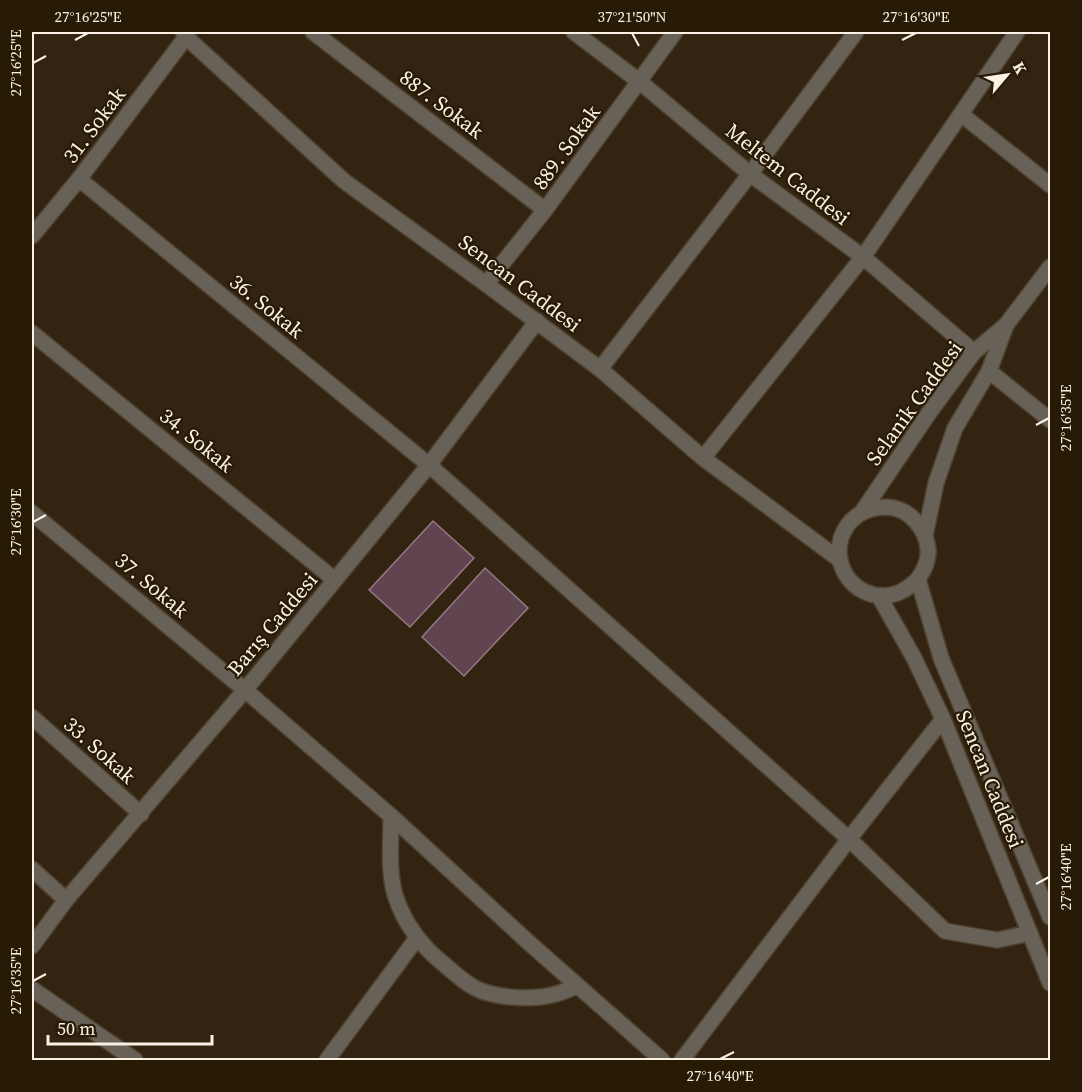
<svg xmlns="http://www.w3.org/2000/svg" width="1082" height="1092" viewBox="0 0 1082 1092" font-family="'Source Serif 4',serif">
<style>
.building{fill:#604550;stroke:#947883;stroke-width:1.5}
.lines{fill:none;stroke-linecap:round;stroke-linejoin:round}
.minor-casing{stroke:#4e412e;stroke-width:18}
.minor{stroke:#676157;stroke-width:15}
.ticks{fill:none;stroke:#faf1e4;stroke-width:2}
.labels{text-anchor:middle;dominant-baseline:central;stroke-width:4.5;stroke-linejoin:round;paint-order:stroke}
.street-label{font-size:21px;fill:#faf1e4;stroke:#281b06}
.neatline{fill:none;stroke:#faf1e4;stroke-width:2}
.ticks-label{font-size:15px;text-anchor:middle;fill:#faf1e4}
</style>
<rect width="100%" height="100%" fill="#322410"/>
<g class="building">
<path d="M433 521 474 558 410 627 369 590Z"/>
<path d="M485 568 528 608 464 676 422 637Z"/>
</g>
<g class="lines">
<g class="minor-casing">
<g id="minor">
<path d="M183 32 186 37 344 181 486 284 600 369 703 458 840 560"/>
<path d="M313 32 545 210"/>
<path d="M574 32 640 82 750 174 863 257 974 352"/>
<path d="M961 114 1050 185"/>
<path d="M79 179 429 465 849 839 945 931 997 940 1030 933"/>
<path d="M32 236 79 179 186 37"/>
<path d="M486 284 545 210 675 32"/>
<path d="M32 333 335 580"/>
<path d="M600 369 750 174 856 32"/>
<path d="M989 371 1050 420"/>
<path d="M703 458 863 257 1017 32"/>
<path d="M862 512 929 413 974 352 1006 325 1050 267"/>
<path d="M32 513 245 690 391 816 527 941 662 1060"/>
<path d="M925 536 936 483 955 428 989 371 1005 328"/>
<path d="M918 579C910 587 902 593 891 595 852 602 825 558 847 526 857 512 871 507 887 507 909 508 926 528 928 549 929 561 924 570 918 579L941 658 1050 917"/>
<path d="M879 596 914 658 943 719 1050 983"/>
<path d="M32 717 141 814"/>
<path d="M391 816C391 842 388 870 395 895 404 923 422 947 445 965 454 973 464 982 475 988 494 998 531 1000 552 995 561 993 570 989 578 986"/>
<path d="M32 869 66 900"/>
<path d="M32 946 66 900 245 690 429 465 537 321"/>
<path d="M32 989 135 1060"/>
<path d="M327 1060 417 938"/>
<path d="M682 1060 849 839 943 719"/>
</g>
</g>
<use href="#minor" class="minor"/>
</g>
<path class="ticks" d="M632 33 639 46M75 40 88 33M902 40 916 33M33 63 46 56M1036 425 1049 418M33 522 46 515M1036 884 1049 877M33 981 46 974M720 1059 734 1052"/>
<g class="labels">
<g class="street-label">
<text transform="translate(442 104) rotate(37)">887. Sokak</text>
<text transform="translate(94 125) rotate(-53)">31. Sokak</text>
<text transform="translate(566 147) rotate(-54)">889. Sokak</text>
<text transform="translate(788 174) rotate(38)">Meltem Caddesi</text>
<text transform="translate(520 283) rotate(37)">Sencan Caddesi</text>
<text transform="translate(267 306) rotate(39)">36. Sokak</text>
<text transform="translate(914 403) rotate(-54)">Selanik Caddesi</text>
<text transform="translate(197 440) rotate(39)">34. Sokak</text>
<text transform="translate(152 585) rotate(40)">37. Sokak</text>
<text transform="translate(272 624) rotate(-50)">Barış Caddesi</text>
<text transform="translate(100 750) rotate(42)">33. Sokak</text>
<text transform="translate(990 779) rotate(68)">Sencan Caddesi</text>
</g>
</g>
<rect width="1082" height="1092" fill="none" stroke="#281b06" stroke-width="66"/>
<g transform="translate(1007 75) rotate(61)" stroke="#281b06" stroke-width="4.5" paint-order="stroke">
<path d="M0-4.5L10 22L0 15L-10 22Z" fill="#faf1e4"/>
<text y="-9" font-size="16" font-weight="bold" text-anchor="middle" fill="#faf1e4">K</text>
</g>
<path d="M48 1035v9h164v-9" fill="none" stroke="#faf1e4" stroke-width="3"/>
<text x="57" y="1035" font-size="18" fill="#faf1e4" stroke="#281b06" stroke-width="4.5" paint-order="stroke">50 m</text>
<rect x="33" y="33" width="1016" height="1026" class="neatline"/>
<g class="ticks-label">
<text x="88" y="22">27°16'25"E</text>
<text x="632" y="22">37°21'50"N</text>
<text x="916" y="22">27°16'30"E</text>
<text transform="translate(16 63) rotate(-90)" y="5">27°16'25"E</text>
<text transform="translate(1066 418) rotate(-90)" y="5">27°16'35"E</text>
<text transform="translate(16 522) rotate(-90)" y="5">27°16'30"E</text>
<text transform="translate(1066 877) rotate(-90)" y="5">27°16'40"E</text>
<text transform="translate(16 981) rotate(-90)" y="5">27°16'35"E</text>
<text x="720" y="1081">27°16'40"E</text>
</g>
</svg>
